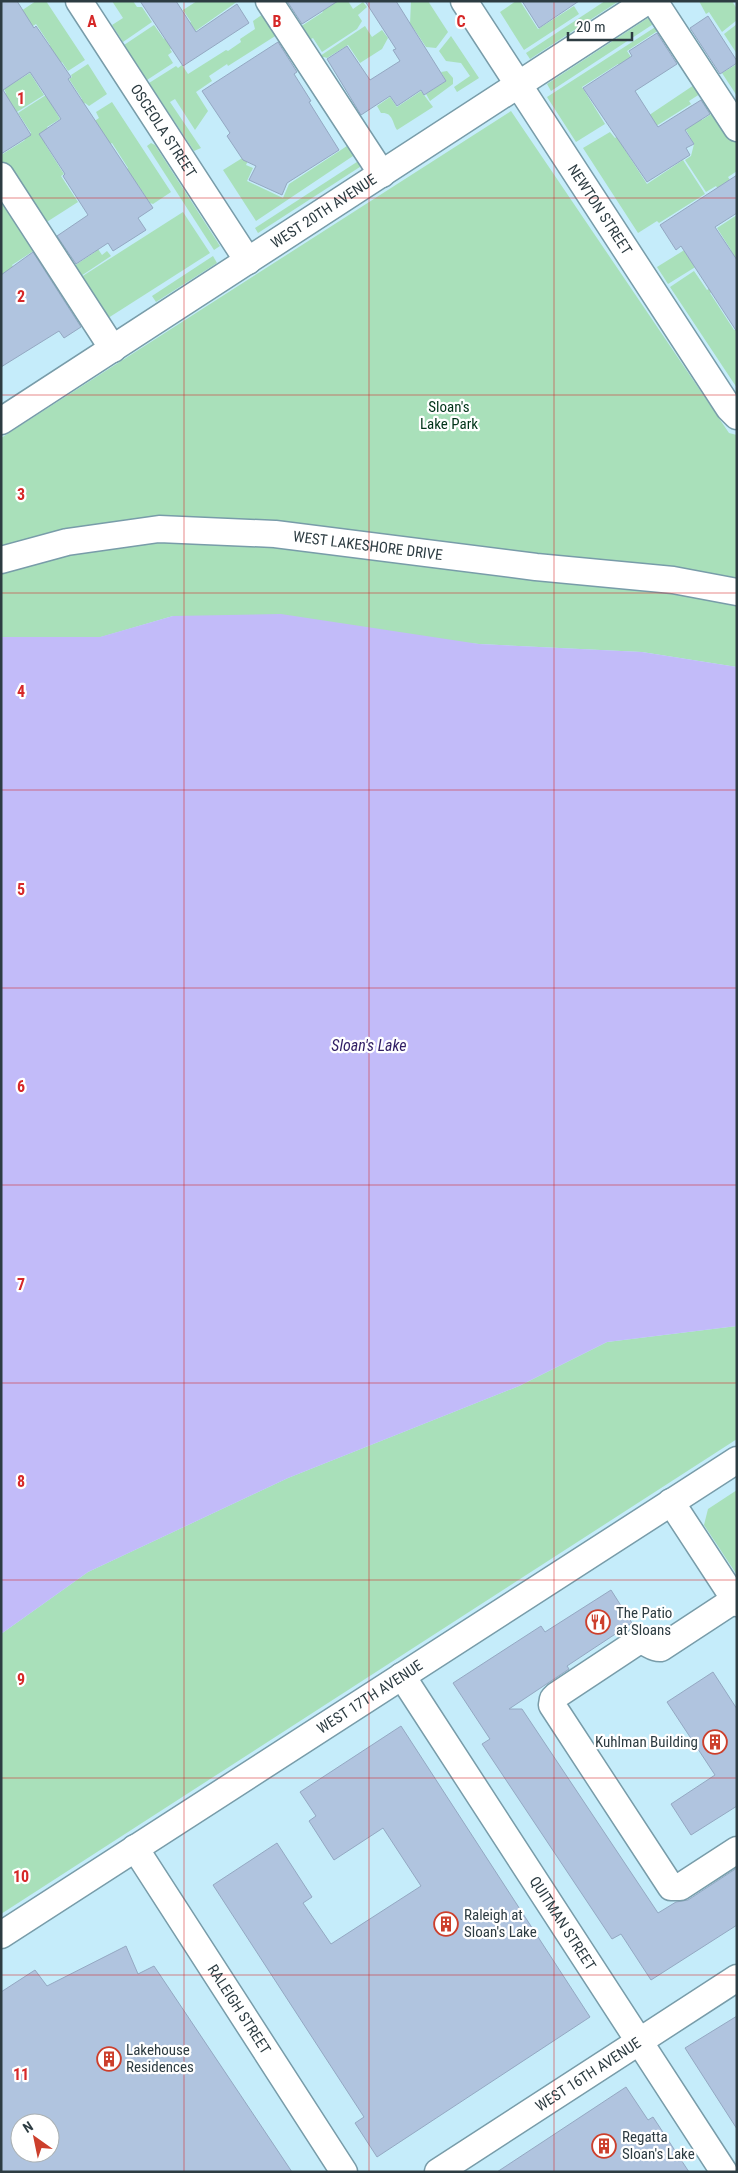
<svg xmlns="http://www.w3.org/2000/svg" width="738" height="2173" viewBox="0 0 738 2173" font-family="'Roboto Condensed',sans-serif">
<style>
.green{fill:#a9e0ba}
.water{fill:#c2bbf9}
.building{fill:#b0c4df;stroke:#94a8c2;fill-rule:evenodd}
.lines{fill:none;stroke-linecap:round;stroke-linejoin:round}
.minor-casing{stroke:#789ca9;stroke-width:29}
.minor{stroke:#fff;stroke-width:26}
.grid{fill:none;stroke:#d62828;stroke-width:1;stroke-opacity:0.55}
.labels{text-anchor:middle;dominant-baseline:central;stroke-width:4.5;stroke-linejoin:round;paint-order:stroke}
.street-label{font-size:15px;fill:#2d3c42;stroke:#fff}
.park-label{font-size:15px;fill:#003318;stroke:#fff}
.poi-label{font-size:15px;fill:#2d3c42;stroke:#fff;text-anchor:start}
.water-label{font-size:16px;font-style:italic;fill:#301e64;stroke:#fff}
.grid-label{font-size:16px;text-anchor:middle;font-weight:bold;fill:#d62828;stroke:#fff;stroke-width:4.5;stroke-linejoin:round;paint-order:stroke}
</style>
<rect width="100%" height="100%" fill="#c5ecfa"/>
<g class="green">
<path d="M36 1H46L85 60 68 71 62 62 59 64 48 46 50 45 36 24 1 46 21 11Z"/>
<path d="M112 1H133L137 7H142L152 22 123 42 112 25 123 18Z"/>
<path d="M197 1H238L170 49 172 52 168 55 173 63 147 80 124 45 154 25 164 39 191 22 183 10Z"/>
<path d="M316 1H348L353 9 363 2 367 7 358 15 362 21 357 29 322 52 313 38 309 40 300 27 323 12Z"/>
<path d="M411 1H428L448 32 436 48 426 47 414 29 393 43 410 24Z"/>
<path d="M516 1H520L538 29 574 6 579 14 524 50 500 12Z"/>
<path d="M605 1H619L530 59 526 53Z"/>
<path d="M699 1H732L737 9V20L722 32 709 12 706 14Z"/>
<path d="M266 12 280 33 228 66 227 64 209 76 212 81 196 92 208 111 195 130 175 99 170 102 201 148 194 151 149 83 176 66 178 68 182 65 188 74 226 50 228 51 241 42 240 39 255 29 253 21Z"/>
<path d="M651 16 658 21 551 91 547 84Z"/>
<path d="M660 24 662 28 627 51 635 63 623 71 618 64 582 87 605 124 576 142 547 97Z"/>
<path d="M737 24V54L724 34Z"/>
<path d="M365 26 372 37 382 30 388 38 382 49 360 63 348 45 327 58 324 57 321 58 320 56Z"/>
<path d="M451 36 479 78 457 92 454 87 470 76 461 63 446 61 439 51Z"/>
<path d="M88 64 107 94 89 106 85 103 61 119 59 114 82 99 69 79 72 77 71 75Z"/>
<path d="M737 64V96L722 73Z"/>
<path d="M447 71 453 78V84L430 101 426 94 446 81 441 72Z"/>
<path d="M30 73 44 95 1 122V96L6 93 4 89Z"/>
<path d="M697 83 703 92 689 101 691 104 623 147 647 184 683 160 705 194 659 223 657 221 638 233 583 148 610 132 615 138Z"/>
<path d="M421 91 433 107 397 130C392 122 393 112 381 113L377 106 390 97 397 107Z"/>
<path d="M46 95 60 119 47 127 53 138 45 144 64 174 61 176 78 202 42 225 1 162V155L25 140 24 138 31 133 18 113Z"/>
<path d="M112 102 171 192 153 204 150 203 138 185 90 216 128 168 112 143 65 173 90 124 99 118 96 112Z"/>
<path d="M692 105 702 120 716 111 737 143V171L728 177 737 192 732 211 716 186 706 192 685 160 691 156 694 144 685 128 688 125 680 113Z"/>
<path d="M511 111 729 433 737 435V667L642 652 479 644 173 616 101 637H1V438Z"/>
<path d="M151 143 155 145 220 246 214 250 147 146Z"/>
<path d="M350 144 356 154 256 221 223 170 252 152 246 165 253 168 247 181 283 198 289 184Z"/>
<path d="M363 158 366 163 258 233 255 228Z"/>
<path d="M1 193 38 248 12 265 15 270 4 277 1 274Z"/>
<path d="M183 212 210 253 105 320 78 279Z"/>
<path d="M737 215V275L723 255 731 250 717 228Z"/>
<path d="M96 246 102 255 107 251 111 256 78 278 71 268 95 252Z"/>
<path d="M686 249 697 266 668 284 657 267Z"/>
<path d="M213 256 217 263 156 302 152 296Z"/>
<path d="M694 271 707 290 733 273 735 276 710 293 734 330 737 329V388L670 287Z"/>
<path d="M737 1326V1439L1 1914V1634L88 1572 288 1478 519 1386 607 1342Z"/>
<path d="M737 1490V1575L704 1525 708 1509Z"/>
</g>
<path class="water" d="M281 614 479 644 642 652 737 667V1326L607 1342 519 1386 288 1478 88 1572 1 1634V637H100L173 616Z"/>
<g class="building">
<path d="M1 1H17L34 28 36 26 71 77 68 79 81 99 153 208 138 218 146 230 113 251 108 243 76 264 57 236 88 215 63 176 65 174 39 134 61 119 30 72 3 90 31 135 1 154Z"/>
<path d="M140 1H176L196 32 237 4 249 23 183 66Z"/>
<path d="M287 1H338L302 24Z"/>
<path d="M365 1H396L446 81 424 95 421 90 397 106 390 96 361 115 327 59 347 46 370 80 400 61 393 50 396 49Z"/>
<path d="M522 1H579L539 28Z"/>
<path d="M708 16 737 61V63L720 74 690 28Z"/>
<path d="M657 33 677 64 635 91 658 127 701 100 710 114 685 130 694 144 686 148 690 155 647 182 583 88 632 56 629 51Z"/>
<path d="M278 42 297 72 294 74 311 101 309 102 339 150 287 183 282 195 249 180 256 166 243 160 227 136 230 133 202 91Z"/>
<path d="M737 175V213L715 227 737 260V332L681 246 676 250 660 225Z"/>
<path d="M33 252 81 327 64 338 59 331 1 367V275Z"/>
<path d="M611 1590 632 1623 567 1666 569 1669 509 1709H522L658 1913 676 1902 688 1900 737 1868V1925L651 1980 621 1934 612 1939 482 1744 490 1739 453 1683 541 1626 545 1632Z"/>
<path d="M713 1672 737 1709V1806L691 1835 671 1804 715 1775 667 1702Z"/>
<path d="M401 1726 590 2017 377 2157 355 2123 364 2117 213 1885 277 1843 312 1897 303 1903 331 1944 421 1886 383 1828 334 1860 309 1821 316 1816 300 1792Z"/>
<path d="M126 1946 138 1974 154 1966 292 2172H1V1992L35 1970 47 1986ZM20 2123H50V2153H20Z"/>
<path d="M737 2016V2129L685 2048Z"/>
<path d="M626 2087 648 2120 653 2117 689 2172H497Z"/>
</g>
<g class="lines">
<g class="minor-casing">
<g id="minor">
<path id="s1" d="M79 1 248 261"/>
<path d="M269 1 382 174"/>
<path id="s2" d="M464 1 729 408 737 416"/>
<path d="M654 1 737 128"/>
<path d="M1 176 113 349"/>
<path id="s3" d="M1 421 647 1"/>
<path id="s4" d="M1 560 67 542 159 529 275 534 536 567 673 580 737 592"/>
<path d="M671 1502 737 1603"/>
<path d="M734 1600 661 1648C651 1649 647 1639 637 1642L557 1695 553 1699 552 1705 671 1887H680L737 1850"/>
<path id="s5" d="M402 1676 724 2172"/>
<path id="s6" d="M135 1848 344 2172"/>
<path id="s7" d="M1 1935 737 1460"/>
<path id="s8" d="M438 2172 737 1978"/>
</g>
</g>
<use href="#minor" class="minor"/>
</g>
<path class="grid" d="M184 1V2172M369 1V2172M554 1V2172M1 198H737M1 395H737M1 593H737M1 790H737M1 988H737M1 1185H737M1 1383H737M1 1580H737M1 1778H737M1 1975H737"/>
<defs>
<g id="restaurant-ring" transform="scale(1.25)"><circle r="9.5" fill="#fff" stroke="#cc3f2c" stroke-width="1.5"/><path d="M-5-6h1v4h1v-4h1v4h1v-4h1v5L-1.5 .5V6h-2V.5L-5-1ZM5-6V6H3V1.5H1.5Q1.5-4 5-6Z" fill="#cc3f2c"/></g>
<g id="building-ring" transform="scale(1.25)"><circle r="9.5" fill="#fff" stroke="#cc3f2c" stroke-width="1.5"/><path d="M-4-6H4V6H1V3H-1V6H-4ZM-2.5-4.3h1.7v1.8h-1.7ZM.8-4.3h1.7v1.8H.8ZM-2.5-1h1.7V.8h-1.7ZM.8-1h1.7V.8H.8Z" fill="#cc3f2c"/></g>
</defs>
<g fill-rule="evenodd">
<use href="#restaurant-ring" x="598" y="1622"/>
<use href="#building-ring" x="715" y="1742"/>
<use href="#building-ring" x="446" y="1924"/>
<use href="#building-ring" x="109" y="2059"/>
<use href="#building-ring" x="604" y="2146"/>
</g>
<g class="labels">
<g class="street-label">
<text stroke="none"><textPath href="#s1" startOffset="155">OSCEOLA STREET</textPath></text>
<text stroke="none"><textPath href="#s2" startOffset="249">NEWTON STREET</textPath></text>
<text stroke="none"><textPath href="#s3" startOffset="385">WEST 20TH AVENUE</textPath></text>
<text stroke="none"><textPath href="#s4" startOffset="371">WEST LAKESHORE DRIVE</textPath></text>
<text stroke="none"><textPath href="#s7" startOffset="439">WEST 17TH AVENUE</textPath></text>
<text stroke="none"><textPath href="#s5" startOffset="295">QUITMAN STREET</textPath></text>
<text stroke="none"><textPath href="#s6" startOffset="192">RALEIGH STREET</textPath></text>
<text stroke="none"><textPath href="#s8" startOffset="179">WEST 16TH AVENUE</textPath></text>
</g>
<g class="park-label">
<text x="449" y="407">Sloan's<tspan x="449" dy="17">Lake Park</tspan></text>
</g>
<g class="poi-label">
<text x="616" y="1613">The Patio<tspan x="616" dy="17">at Sloans</tspan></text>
<text x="698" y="1742" text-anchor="end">Kuhlman Building</text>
<text x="464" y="1915">Raleigh at<tspan x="464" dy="17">Sloan's Lake</tspan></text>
<text x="126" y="2050">Lakehouse<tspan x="126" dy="17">Residences</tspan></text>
<text x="622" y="2137">Regatta<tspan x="622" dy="17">Sloan's Lake</tspan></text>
</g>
<g class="water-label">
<text x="369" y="1045">Sloan's Lake</text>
</g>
</g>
<g class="grid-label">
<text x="92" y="27">A</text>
<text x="277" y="27">B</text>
<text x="461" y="27">C</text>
<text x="21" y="104">1</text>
<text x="21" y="302">2</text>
<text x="21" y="500">3</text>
<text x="21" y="697">4</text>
<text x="21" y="895">5</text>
<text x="21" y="1092">6</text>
<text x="21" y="1290">7</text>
<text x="21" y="1487">8</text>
<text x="21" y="1685">9</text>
<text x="21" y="1882">10</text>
<text x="21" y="2080">11</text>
</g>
<rect width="738" height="2173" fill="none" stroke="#2d3c42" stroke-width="5"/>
<g transform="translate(35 2138) rotate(327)"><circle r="24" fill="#ffffff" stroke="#abb1b3"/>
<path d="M0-4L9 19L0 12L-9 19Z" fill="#cc3f2c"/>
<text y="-8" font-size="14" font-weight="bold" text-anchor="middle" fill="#2d3c42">N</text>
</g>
<path d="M568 32v8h64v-8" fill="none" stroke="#2d3c42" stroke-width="2.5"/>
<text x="576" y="32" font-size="15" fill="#2d3c42" stroke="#ffffff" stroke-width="4" paint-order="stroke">20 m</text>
</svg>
